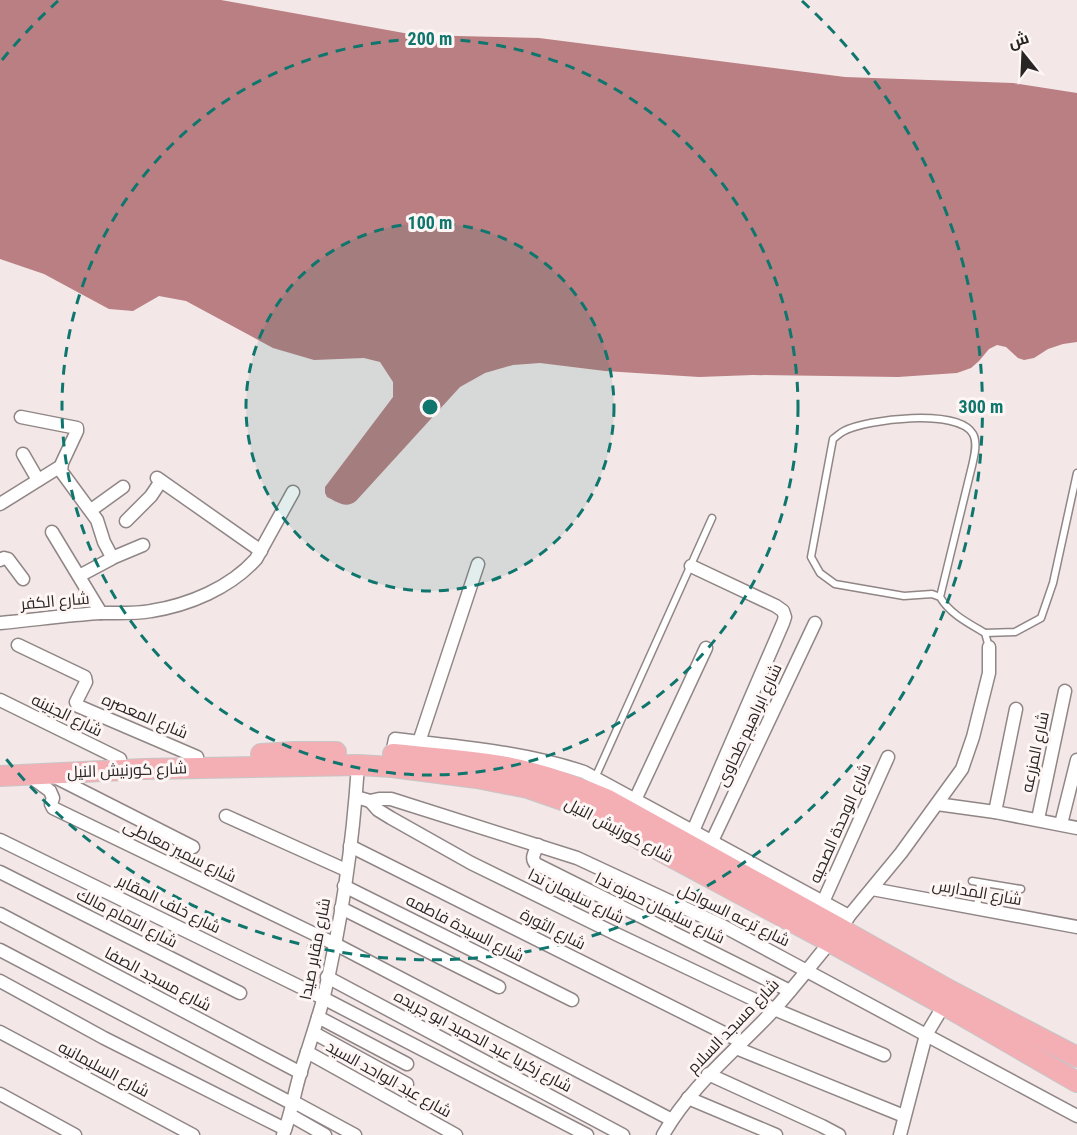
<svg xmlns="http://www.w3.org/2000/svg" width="1077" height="1135" viewBox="0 0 1077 1135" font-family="'Roboto Condensed',Cairo,sans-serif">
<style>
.water{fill:#b97f82}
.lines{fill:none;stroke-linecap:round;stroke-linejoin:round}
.lane-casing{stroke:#908686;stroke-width:9}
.street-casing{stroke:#908686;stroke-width:15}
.primary-casing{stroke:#c7c6c6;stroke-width:22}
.lane{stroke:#fff;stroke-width:6}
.street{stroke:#fff;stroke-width:12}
.primary{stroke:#f4afb5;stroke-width:20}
.ring{fill:none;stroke:#0f766e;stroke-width:3;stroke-dasharray:10 8}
.labels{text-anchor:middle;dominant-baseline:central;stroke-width:6;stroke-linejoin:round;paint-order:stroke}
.street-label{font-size:16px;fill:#292525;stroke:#fef5f5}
.centre{fill:#0f766e;stroke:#fef5f5;stroke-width:3}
.ring-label{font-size:18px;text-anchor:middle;font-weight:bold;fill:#0f766e;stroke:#fef5f5;stroke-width:6;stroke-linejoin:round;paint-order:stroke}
</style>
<rect width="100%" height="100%" fill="#f3e7e7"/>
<path class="water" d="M0 0H221L415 35 539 38 845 77 1013 83 1077 93V342L1063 344 1048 349 1034 358 1024 360 1018 358 1006 347 997 345 989 349 979 361 971 368 957 373 898 377 753 375 699 377 605 371 540 363 513 365 485 373 460 387 356 501C346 509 337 502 327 497L325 493V487L393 397V382L380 362 364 358 314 360 273 348 186 301 159 296 133 311 109 309 44 274 0 259Z"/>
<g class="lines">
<g class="lane-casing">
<g id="lane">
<path d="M940 597 972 466C974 457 978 443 973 434 958 408 867 419 844 431 840 433 837 436 833 439L811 557 820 573 835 584 904 596 932 594 940 597C950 614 968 623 985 633L989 647"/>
<path d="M985 633 1015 632 1041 618 1053 583 1077 473"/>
<path d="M595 778 712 518"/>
<path d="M972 881 1021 889"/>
<path d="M977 908 980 883"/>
</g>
</g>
<g class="street-casing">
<g id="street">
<path d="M21 417 77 428V431L62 463 61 471 97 520 104 542 112 557 111 559 79 576"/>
<path d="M23 454 38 480"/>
<path d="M157 478 261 551"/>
<path d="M0 504 61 466"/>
<path d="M91 510 123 487"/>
<path d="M126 521 151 496 161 481"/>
<path d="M52 532 101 613"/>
<path d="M112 558 143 545"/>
<path d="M0 560 4 558 8 559 23 579"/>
<path d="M691 566 776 606 783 611 785 617 783 623 693 831"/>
<path d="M0 623C33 620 67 615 101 613 117 613 135 614 151 611 189 605 230 588 256 559L293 492"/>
<path d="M18 645 85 677 86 682 76 702 78 706 197 757"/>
<path d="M0 700 120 759"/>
<path d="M419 742 478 564"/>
<path d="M392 754 395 739C459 747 522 751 584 772L849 916"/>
<path d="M28 775 50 791 53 798 51 804 53 808 335 944 672 1120"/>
<path d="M51 775 193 847"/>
<path d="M356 797 370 801 379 799H391L577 858 723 926 1077 1116"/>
<path d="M635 800 706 648"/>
<path d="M370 801 378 810 391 818 471 863 618 935 774 1009 884 1055"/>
<path d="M937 804 995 812 1077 828"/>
<path d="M995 812 1016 709"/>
<path d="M226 816 346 870"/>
<path d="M1038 819 1065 691"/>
<path d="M1061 824 1077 760"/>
<path d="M0 840 323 998 587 1135"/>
<path d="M712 841 815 623"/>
<path d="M538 845C535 852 530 858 536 864L790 991"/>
<path d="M350 846 742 1042"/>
<path d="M0 872 240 993"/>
<path d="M344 886 572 1000"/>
<path d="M872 889 1077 927"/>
<path d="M823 902 888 757"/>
<path d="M341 908 499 987"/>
<path d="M0 914 301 1073"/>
<path d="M0 950 293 1104"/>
<path d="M327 977 623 1135"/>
<path d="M0 981 104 1038 285 1129"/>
<path d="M318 1017 407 1064"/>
<path d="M0 1032 193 1135"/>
<path d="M314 1033 407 1084"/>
<path d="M736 1048 904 1116"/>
<path d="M307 1052 456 1135"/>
<path d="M708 1074 822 1126 839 1135"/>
<path d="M0 1094 75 1135"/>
<path d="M688 1098 776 1135"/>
<path d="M294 1102 355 1135"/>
<path d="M290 1115 325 1135"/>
<path d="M283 1135C291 1115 294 1094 300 1074 308 1049 316 1025 323 1000 341 925 353 842 358 765"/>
<path d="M663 1135C690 1087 733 1053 770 1014 795 987 817 957 841 929L849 916 901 853 962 769 973 737 989 673V647"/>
<path d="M900 1135 926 1035 944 1005"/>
</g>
</g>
<g class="primary-casing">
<g id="primary">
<path d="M261 754 294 752H336"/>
<path d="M393 754C431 758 470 760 507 767 542 774 576 786 608 800L841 929 949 990 1077 1057"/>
<path d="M0 776 144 769 358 765 392 767 477 778 528 788 577 805 601 816 651 846 830 942 944 1005 1077 1082"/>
</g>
</g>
<use href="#lane" class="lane"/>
<use href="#street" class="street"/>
<use href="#primary" class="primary"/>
</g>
<circle cx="430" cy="407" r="184" fill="#0f766e" fill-opacity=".12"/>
<g class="ring">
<circle cx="430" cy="407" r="184"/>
<circle cx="430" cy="407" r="368"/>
<path d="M2 60A551 551 0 0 1 58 1M802 1A551 551 0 1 1 2 754"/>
</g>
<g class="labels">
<g class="street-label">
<text transform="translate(55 601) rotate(-5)">شارع الكفر</text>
<text transform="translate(67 715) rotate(26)">شارع الجنينه</text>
<text transform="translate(145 716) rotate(23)">شارع المعصره</text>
<text transform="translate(749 725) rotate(-65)">شارع ابراهيم طحاوى</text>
<text transform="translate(1035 752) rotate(-78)">شارع المزرعه</text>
<text transform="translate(127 770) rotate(-2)">شارع كورنيش النيل</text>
<text transform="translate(840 823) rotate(-66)">شارع الوحدة الصحيه</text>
<text transform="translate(619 830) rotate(28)">شارع كورنيش النيل</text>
<text transform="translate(180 851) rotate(26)">شارع سمير معاطى</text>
<text transform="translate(977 892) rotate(10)">شارع المدارس</text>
<text transform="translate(576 896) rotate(26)">شارع سليمان ندا</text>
<text transform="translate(169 904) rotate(26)">شارع خلف المقابر</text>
<text transform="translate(660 908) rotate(26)">شارع سليمان حمزه ندا</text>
<text transform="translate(734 915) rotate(26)">شارع ترعه السواحل</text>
<text transform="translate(127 918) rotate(27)">شارع الامام مالك</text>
<text transform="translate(465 928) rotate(27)">شارع السيدة فاطمه</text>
<text transform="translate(553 929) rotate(27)">شارع الثورة</text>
<text transform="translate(315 949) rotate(-79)">شارع مقابر صيدا</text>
<text transform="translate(158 979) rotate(28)">شارع مسجد الصفا</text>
<text transform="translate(733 1026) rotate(-46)">شارع مسجد السلام</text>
<text transform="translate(483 1041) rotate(28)">شارع زكريا عبد الحميد ابو جريده</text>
<text transform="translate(104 1069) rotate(28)">شارع السليمانيه</text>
<text transform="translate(389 1079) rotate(29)">شارع عبد الواحد السيد</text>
</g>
</g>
<circle cx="430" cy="407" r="9" class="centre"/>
<g class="ring-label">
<text x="430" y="45">200 m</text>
<text x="430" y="229">100 m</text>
<text x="981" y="413">300 m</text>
</g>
<g transform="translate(1023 54) rotate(342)" stroke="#fef5f5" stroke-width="4.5" paint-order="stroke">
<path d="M0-4.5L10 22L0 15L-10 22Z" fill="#292525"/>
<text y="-9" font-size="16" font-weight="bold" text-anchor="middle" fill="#292525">ش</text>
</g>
</svg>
